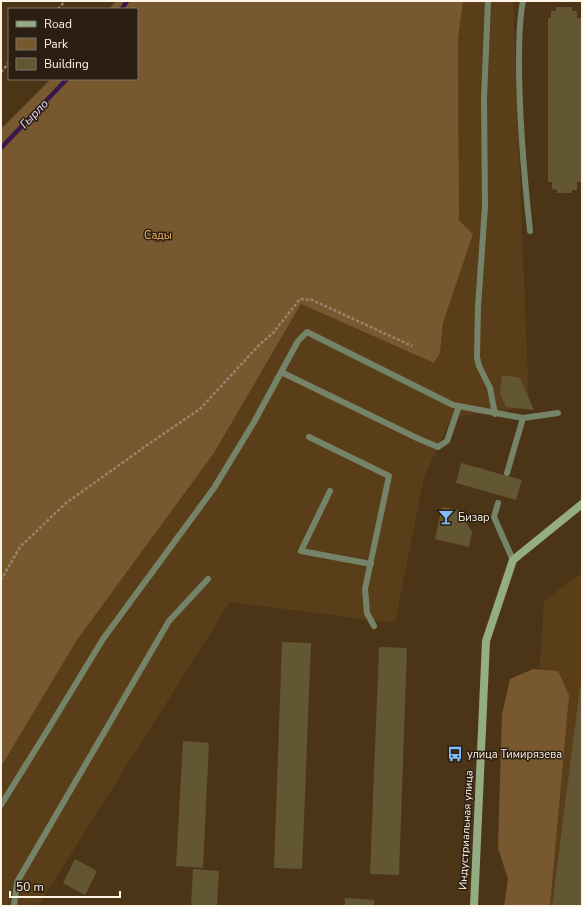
<svg xmlns="http://www.w3.org/2000/svg" width="583" height="907" viewBox="0 0 583 907" font-family="'Nunito Sans',sans-serif">
<style>
.built{fill:#5a3e19}
.green{fill:#78582f}
.lines{fill:none;stroke-linecap:round;stroke-linejoin:round}
.stream{stroke:#39174c;stroke-width:4.5}
.building{fill:#635632}
.path{stroke:#97856d;stroke-width:2.5;stroke-dasharray:3 2;stroke-linecap:butt}
.lane{stroke:#758469;stroke-width:6}
.secondary{stroke:#95ad82;stroke-width:8}
.labels{text-anchor:middle;dominant-baseline:central;stroke-width:3;stroke-linejoin:round;paint-order:stroke}
.park-label{font-size:11px;fill:#fab863;stroke:#2a1f12}
.poi-label{font-size:11px;fill:#fff3e5;stroke:#2a1f12;text-anchor:start}
.street-label{font-size:11px;fill:#fff3e5;stroke:#2a1f12}
.water-label{font-size:12px;font-style:italic;fill:#e9d5f7;stroke:#2a1f12}
</style>
<rect width="100%" height="100%" fill="#4c3517"/>
<g class="built">
<path d="M463 1H513L529 407 452 417 424 477 395 623 230 602 38 906H1V768L77 640 214 453 301 304 434 363 440 353 443 323 473 234 459 220 458 40Z"/>
<path d="M582 573V906H525L544 601Z"/>
</g>
<g class="green">
<path d="M116 1H463L458 40 459 220 473 234 443 323 440 353 434 363 301 304 214 453 77 640 1 767V129L51 79H137V9H109Z"/>
<path d="M533 669 558 671 569 695 550 906H504L508 879 498 848 502 714 510 679Z"/>
</g>
<g class="lines">
<g class="stream">
<path d="M122 9 127 1"/>
<path d="M1 148 67 79"/>
</g>
</g>
<g class="building">
<path d="M556 7H572V11H577V18H582V182H577V190H572V193H557V190L552 189V182H548V18H551V11H556Z"/>
<path d="M502 375 520 378 534 410 506 407 500 393Z"/>
<path d="M461 463 522 480 516 500 456 483Z"/>
<path d="M442 507 459 510 472 532 469 547 435 539Z"/>
<path d="M282 642 311 643 302 869 274 868Z"/>
<path d="M379 647 407 648 399 875 370 874Z"/>
<path d="M581 680 582 906H552Z"/>
<path d="M183 741 209 743 203 868 176 866Z"/>
<path d="M75 859 97 871 85 895 63 883Z"/>
<path d="M193 869 219 871 217 906H191Z"/>
<path d="M345 898 374 900V906H345Z"/>
</g>
<g class="lines">
<g class="path">
<path d="M58 9 65 1"/>
<path d="M1 72 9 63"/>
<path d="M1 580 20 547 66 503 153 441 200 409 260 344 273 333 300 299 312 300 412 346"/>
</g>
<g class="lane">
<path d="M488 1 484 98 485 206 478 307 477 357 479 366 490 388 495 414"/>
<path d="M523 1C519 20 519 42 519 62 519 119 524 175 530 231"/>
<path d="M281 372 419 439 438 447 447 441 459 406"/>
<path d="M309 437 389 476 365 589 367 613 374 626"/>
<path d="M507 473 523 418 558 413"/>
<path d="M330 491 301 551 371 564"/>
<path d="M498 503 494 517 513 560"/>
<path d="M1 805 47 731 103 639 214 488 254 422 298 341 307 332 453 405 523 418"/>
<path d="M14 906 17 882 169 621 208 579"/>
</g>
<path class="secondary" d="M474 906 486 641 513 560 582 504"/>
</g>
<defs>
<g id="bar-bare" transform="scale(1.2)"><path d="M-6-5H6L.8 .8V4.5H3.5V6h-7V4.5H-.8V.8Z" fill="#83bcfb" stroke="#2a1f12" stroke-width="2.5" paint-order="stroke"/></g>
<g id="bus-bare" transform="scale(1.2)"><path d="M-5-6H5V4H4V6H2V4H-2V6H-4V4H-5ZM-3.5-4V0h7V-4ZM-3.5 1.2v1.5H-2V1.2ZM2 1.2v1.5H3.5V1.2Z" fill="#83bcfb" stroke="#2a1f12" stroke-width="2.5" paint-order="stroke"/></g>
</defs>
<g fill-rule="evenodd">
<use href="#bar-bare" x="446" y="517"/>
<use href="#bus-bare" x="455" y="754"/>
</g>
<g class="labels">
<g class="park-label">
<text x="158" y="235">Сады</text>
</g>
<g class="poi-label">
<text x="458" y="517">Бизар</text>
<text x="467" y="754">улица Тимирязева</text>
</g>
<g class="street-label">
<text transform="translate(466 830) rotate(-87)">Индустриальная улица</text>
</g>
<g class="water-label">
<text transform="translate(34 114) rotate(-46)">Гырло</text>
</g>
</g>
<rect width="583" height="907" fill="none" stroke="#fff3e5" stroke-width="4"/>
<rect x="8" y="8" width="130" height="72" fill="#2a1f12" stroke="#7f7466"/>
<rect x="16" y="21" width="20" height="6" fill="#95ad82" stroke="#7f7466"/>
<text x="44" y="28" font-size="12" fill="#fff3e5">Road</text>
<rect x="16" y="38" width="20" height="12" fill="#78582f" stroke="#7f7466"/>
<text x="44" y="48" font-size="12" fill="#fff3e5">Park</text>
<rect x="16" y="58" width="20" height="12" fill="#635632" stroke="#7f7466"/>
<text x="44" y="68" font-size="12" fill="#fff3e5">Building</text>
<path d="M10 891v6h110v-6" fill="none" stroke="#fff3e5" stroke-width="2"/>
<text x="16" y="891" font-size="12" fill="#fff3e5" stroke="#2a1f12" stroke-width="3" paint-order="stroke">50 m</text>
</svg>
